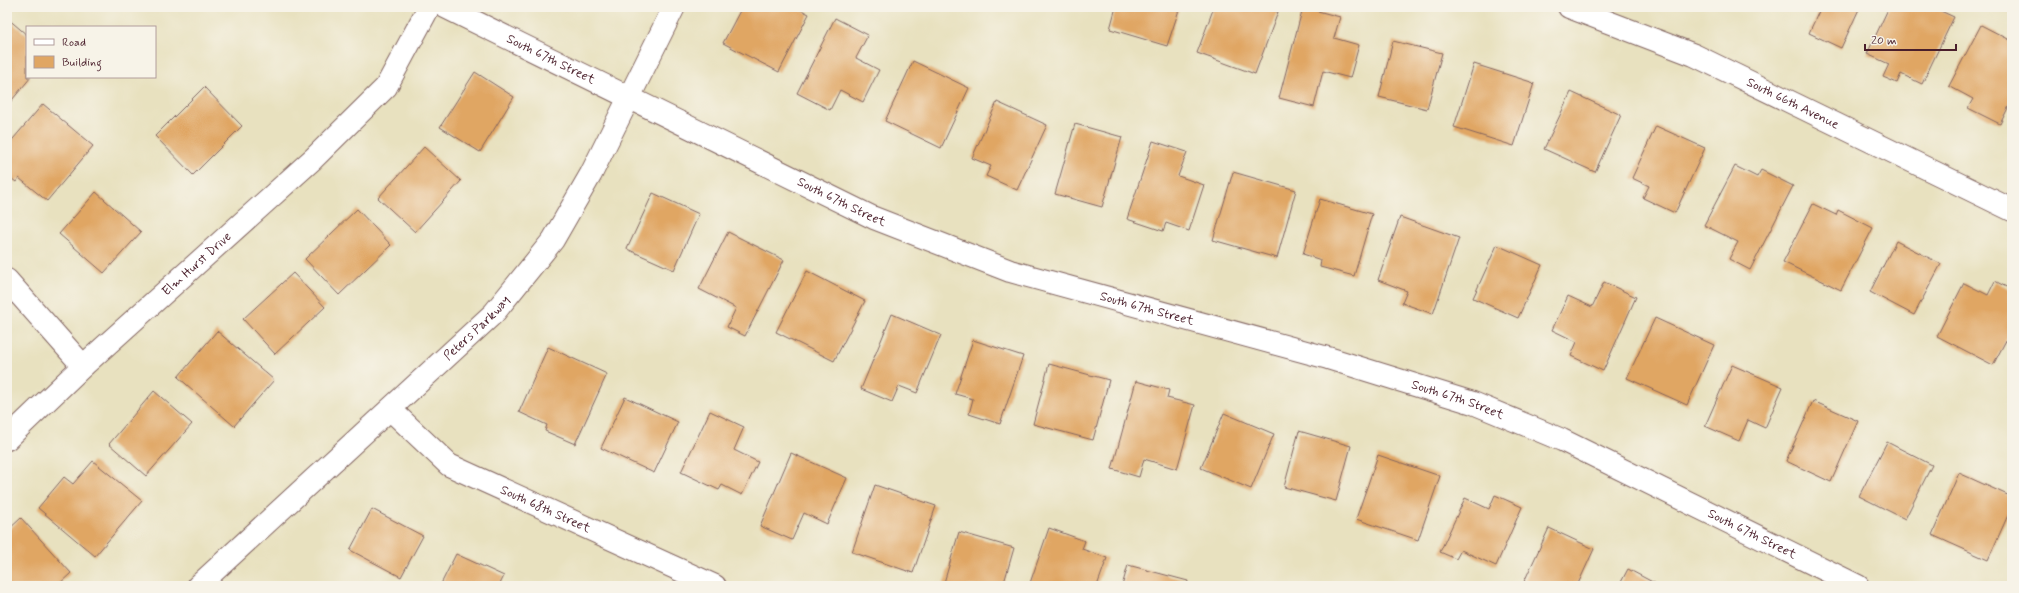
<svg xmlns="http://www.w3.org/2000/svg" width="2019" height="593" viewBox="0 0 2019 593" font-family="Mynerve,sans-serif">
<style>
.building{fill:#e0a663}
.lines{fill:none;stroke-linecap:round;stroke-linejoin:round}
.minor-casing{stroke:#81635f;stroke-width:24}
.minor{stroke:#fff;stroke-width:22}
.labels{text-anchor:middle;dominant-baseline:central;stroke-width:4;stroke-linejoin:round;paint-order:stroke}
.street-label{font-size:13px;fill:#4a1f2b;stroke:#f7f3e8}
</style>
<rect width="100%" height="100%" fill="#f7f3e8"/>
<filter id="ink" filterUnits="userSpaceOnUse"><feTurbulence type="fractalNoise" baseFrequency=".025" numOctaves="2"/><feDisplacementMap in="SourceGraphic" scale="8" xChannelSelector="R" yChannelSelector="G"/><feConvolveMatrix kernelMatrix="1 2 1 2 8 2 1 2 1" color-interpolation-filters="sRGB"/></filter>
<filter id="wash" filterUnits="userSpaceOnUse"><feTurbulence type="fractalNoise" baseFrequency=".012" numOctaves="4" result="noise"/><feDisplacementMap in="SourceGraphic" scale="16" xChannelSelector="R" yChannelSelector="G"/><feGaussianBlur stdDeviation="0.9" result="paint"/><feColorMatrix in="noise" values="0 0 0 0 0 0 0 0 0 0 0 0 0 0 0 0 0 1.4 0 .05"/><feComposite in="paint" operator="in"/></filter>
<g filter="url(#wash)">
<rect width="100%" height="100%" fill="#e8e1bf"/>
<g id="blocks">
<g class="building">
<path d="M742 7H795L809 14 779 72 723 43Z"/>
<path d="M1116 7H1180L1167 46 1110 29Z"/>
<path d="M1214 7H1266L1278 12 1255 74 1197 53Z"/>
<path d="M1303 7 1340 17 1334 38 1359 45 1350 78 1323 71 1314 107 1279 98Z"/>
<path d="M1816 7H1860L1841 48 1809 33 1820 9Z"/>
<path d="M1889 7H1932L1954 17 1922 84 1901 74 1897 83 1883 77 1889 64 1867 54Z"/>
<path d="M7 18 27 35V77H31L7 106Z"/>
<path d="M835 18 868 35 856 58 879 70 863 102 840 90 830 110 797 93Z"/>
<path d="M1981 25 2012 41V100L2000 124 1968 108 1973 99 1949 86Z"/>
<path d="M1393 41 1442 53 1427 109 1379 97Z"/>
<path d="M913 61 969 88 941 148 885 121Z"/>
<path d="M1474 64 1534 83 1514 146 1454 127Z"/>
<path d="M475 72 514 97 480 152 440 127Z"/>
<path d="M204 87 242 126 193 175 155 136Z"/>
<path d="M1571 92 1621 115 1595 172 1544 149Z"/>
<path d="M997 102 1047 125 1017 190 986 176 991 166 972 158Z"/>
<path d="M43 104 93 146 47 201 19 178 16 182 7 175V146Z"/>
<path d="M1075 124 1122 137 1102 207 1055 194Z"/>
<path d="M1656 126 1705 148 1675 213 1643 198 1649 186 1632 178Z"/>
<path d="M1153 141 1187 152 1178 176 1204 185 1189 231 1166 223 1163 231 1127 219Z"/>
<path d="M424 147 461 181 415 232 378 198Z"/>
<path d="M1735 166 1757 177 1761 170 1793 186 1750 270 1729 259 1738 242 1704 225Z"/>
<path d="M1233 172 1296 190 1277 258 1213 240Z"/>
<path d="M96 192 141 232 104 273 59 234Z"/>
<path d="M653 193 699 214 674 270 627 249Z"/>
<path d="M1320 199 1372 214 1354 276 1320 267 1321 260 1303 254Z"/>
<path d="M1813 204 1836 215 1838 210 1873 228 1841 290 1783 262Z"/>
<path d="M357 209 391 245 339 295 305 259Z"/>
<path d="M1400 217 1459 238 1433 314 1402 303 1407 291 1378 280Z"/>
<path d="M728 232 784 260 745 336 727 327 736 308 699 289Z"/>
<path d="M1896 241 1941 264 1914 315 1870 292Z"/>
<path d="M1497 245 1542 265 1518 318 1473 298Z"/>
<path d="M807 271 865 301 834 361 776 332Z"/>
<path d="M293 273 325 307 275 354 243 319Z"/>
<path d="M1995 281 2012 290V329L1993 365 1937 336 1964 283 1988 295Z"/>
<path d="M1604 282 1636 297 1603 371 1571 356 1577 342 1552 330 1568 296 1592 307Z"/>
<path d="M892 314 941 335 917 393 899 386 892 402 861 389Z"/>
<path d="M1655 318 1714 345 1687 405 1627 378Z"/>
<path d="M217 331 274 380 234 426 178 377Z"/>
<path d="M973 340 1023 356 1000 424 969 414 973 399 955 394Z"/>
<path d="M548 347 607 374 575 444 545 431 547 425 519 412Z"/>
<path d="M1049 364 1109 380 1093 440 1033 424Z"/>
<path d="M1732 365 1783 387 1765 428 1748 420 1739 441 1705 426Z"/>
<path d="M1136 381 1169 390 1167 398 1195 405 1177 469 1144 459 1139 477 1112 469Z"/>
<path d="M154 391 192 424 146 476 109 444Z"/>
<path d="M625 397 678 422 654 473 601 448Z"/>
<path d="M1813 401 1858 421 1831 482 1786 461Z"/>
<path d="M710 411 744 427 734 450 758 462 742 495 722 485 719 490 681 472Z"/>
<path d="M1224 413 1274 434 1251 489 1201 468Z"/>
<path d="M1299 431 1351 446 1336 501 1284 487Z"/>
<path d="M1887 442 1932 465 1905 519 1859 496Z"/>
<path d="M791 453 847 478 827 524 804 513 792 540 760 526Z"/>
<path d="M1378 455 1440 476 1418 540 1356 519Z"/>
<path d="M93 461 142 501 95 556 38 508 64 477 73 484Z"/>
<path d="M1959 473 2012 497V506L1988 560 1932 535Z"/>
<path d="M875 485 936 506 913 573 852 552Z"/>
<path d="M1495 495 1522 507 1496 566 1461 550 1456 559 1440 552 1465 498 1489 509Z"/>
<path d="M372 509 423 536 401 577 350 550Z"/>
<path d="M21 518 71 573 57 586H7V531Z"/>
<path d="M1049 528 1085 541 1082 549 1107 558 1097 586H1029Z"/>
<path d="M1549 528 1594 549 1577 586H1522Z"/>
<path d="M959 532 1014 548 1003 586H943Z"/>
<path d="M456 554 504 576 499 586H440Z"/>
<path d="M1128 565 1188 581 1187 586H1122Z"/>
<path d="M1628 569 1660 586H1619Z"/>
</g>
</g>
</g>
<g filter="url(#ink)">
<use href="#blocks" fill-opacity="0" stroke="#81635f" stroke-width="1"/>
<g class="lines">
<g class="minor-casing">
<g id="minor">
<path id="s1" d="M445 7 874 218 1010 271 1328 358 1473 403 1562 440 1858 586"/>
<path id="s2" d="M1569 7 1694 55 2012 210"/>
<path d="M7 280 83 366"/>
<path id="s3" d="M391 410 449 465 715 586"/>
<path id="s4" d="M7 439 83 366 313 159 386 87 429 7"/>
<path id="s5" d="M198 586 494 313 553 240 591 174 674 7"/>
</g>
</g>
<use href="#minor" class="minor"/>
</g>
</g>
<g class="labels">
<g class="street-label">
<text stroke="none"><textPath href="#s1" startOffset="118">South 67th Street</textPath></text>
<text stroke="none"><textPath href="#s2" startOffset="244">South 66th Avenue</textPath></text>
<text stroke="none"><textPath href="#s1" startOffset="442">South 67th Street</textPath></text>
<text stroke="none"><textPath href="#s4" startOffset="258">Elm Hurst Drive</textPath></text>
<text stroke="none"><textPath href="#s1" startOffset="766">South 67th Street</textPath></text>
<text stroke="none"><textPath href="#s5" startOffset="380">Peters Parkway</textPath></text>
<text stroke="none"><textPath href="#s1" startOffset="1090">South 67th Street</textPath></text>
<text stroke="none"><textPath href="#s3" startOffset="186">South 68th Street</textPath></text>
<text stroke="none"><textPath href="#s1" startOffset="1414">South 67th Street</textPath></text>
</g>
</g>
<rect width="2019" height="593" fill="none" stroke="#f7f3e8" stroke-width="24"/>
<rect x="26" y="26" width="130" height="52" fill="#f7f3e8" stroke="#b29e9c"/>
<rect x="34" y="39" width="20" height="6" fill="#ffffff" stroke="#b29e9c"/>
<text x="62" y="46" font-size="12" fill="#4a1f2b">Road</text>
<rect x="34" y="56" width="20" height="12" fill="#e0a663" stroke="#b29e9c"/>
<text x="62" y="66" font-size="12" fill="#4a1f2b">Building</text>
<path d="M1865 44v6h91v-6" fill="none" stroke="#4a1f2b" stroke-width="2"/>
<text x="1871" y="44" font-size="12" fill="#4a1f2b" stroke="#f7f3e8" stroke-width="3" paint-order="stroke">20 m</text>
</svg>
